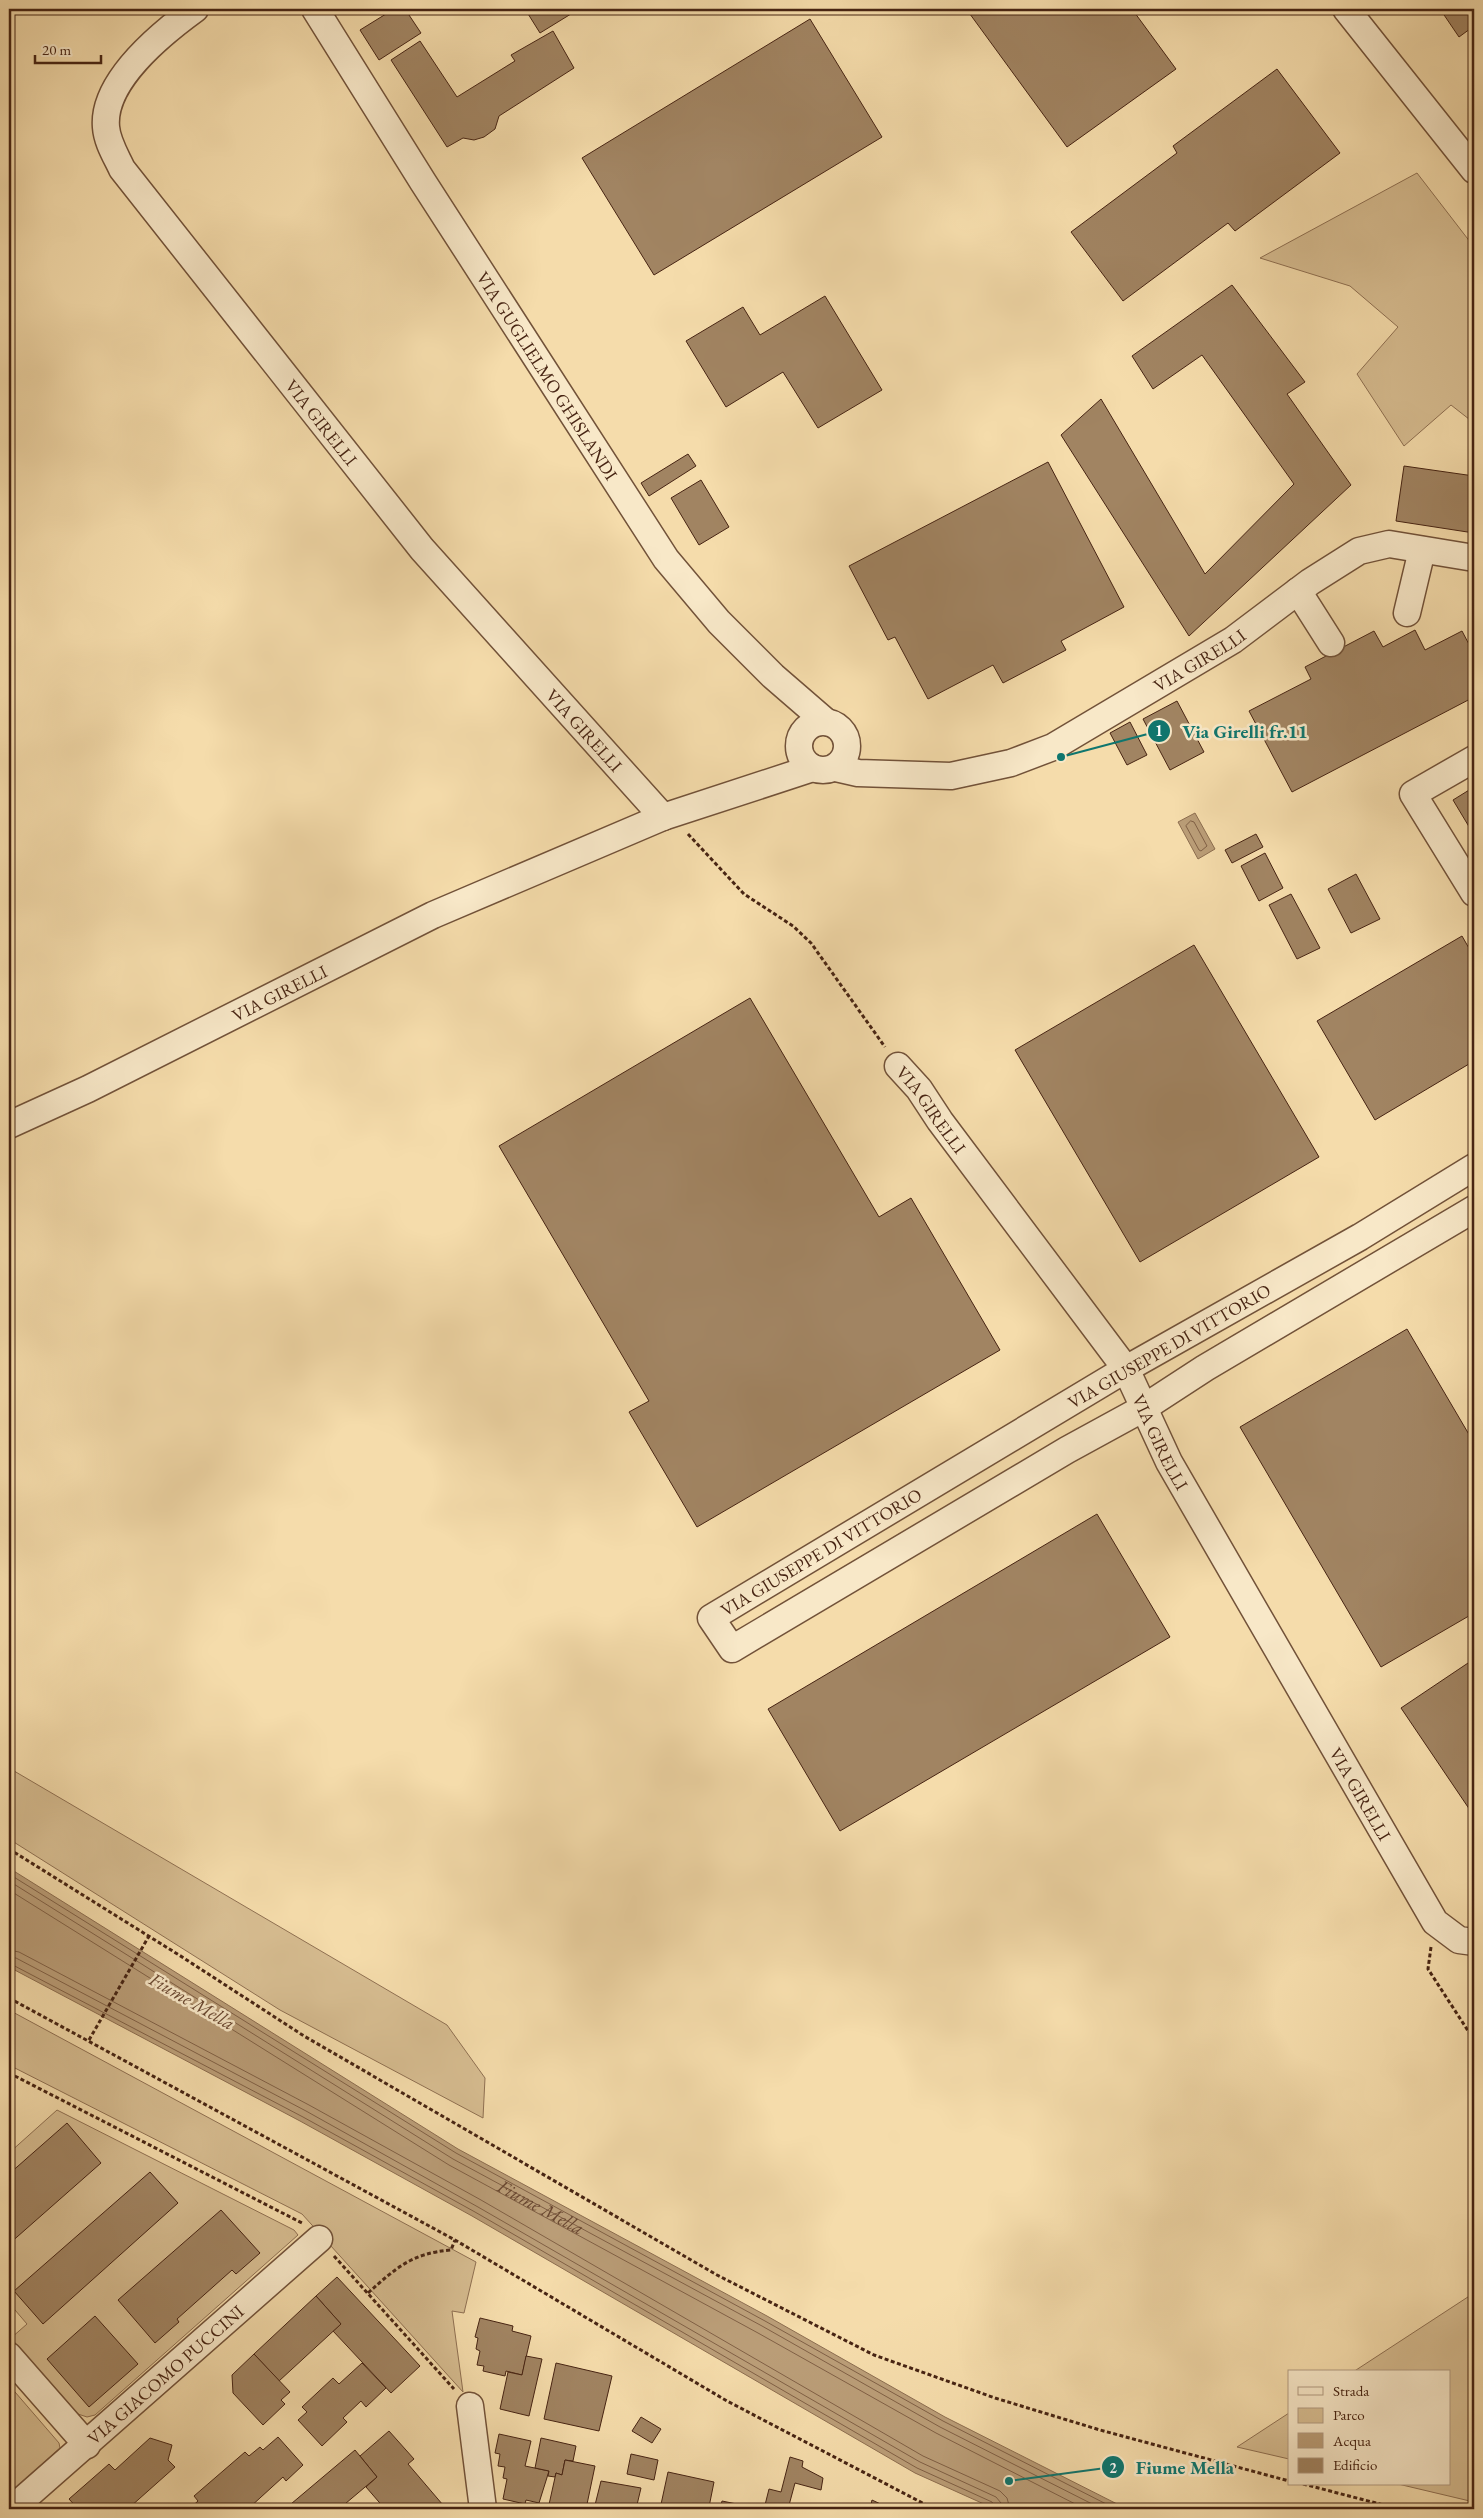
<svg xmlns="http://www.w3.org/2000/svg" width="1483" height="2518" viewBox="0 0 1483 2518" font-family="'EB Garamond',serif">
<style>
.green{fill:#d7bd91;stroke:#8f7052}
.water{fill:#ba9d77;stroke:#8c6d4f}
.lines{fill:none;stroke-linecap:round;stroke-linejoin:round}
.shore{stroke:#806045;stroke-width:1}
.building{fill:#a18462;stroke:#472413}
.minor-casing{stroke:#725239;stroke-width:29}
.path{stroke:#472413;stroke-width:3;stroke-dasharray:4 2.5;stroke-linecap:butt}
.minor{stroke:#f8e8c8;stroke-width:26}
.labels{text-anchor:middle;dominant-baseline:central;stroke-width:5;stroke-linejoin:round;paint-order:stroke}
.street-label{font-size:18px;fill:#472413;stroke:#f8e8c8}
.water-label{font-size:19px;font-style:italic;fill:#6a4831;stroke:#f8e8c8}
.leader{fill:none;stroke:#0f766e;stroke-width:2}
.callout-dot{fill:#0f766e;stroke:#f8e8c8;stroke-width:2}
.mark-label{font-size:15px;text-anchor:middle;font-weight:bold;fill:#fff}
.callout-label{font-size:19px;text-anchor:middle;font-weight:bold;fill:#0f766e;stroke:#f8e8c8;stroke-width:5;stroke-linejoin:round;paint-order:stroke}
</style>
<rect width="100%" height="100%" fill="#f5dcab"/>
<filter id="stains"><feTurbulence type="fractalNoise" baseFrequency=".004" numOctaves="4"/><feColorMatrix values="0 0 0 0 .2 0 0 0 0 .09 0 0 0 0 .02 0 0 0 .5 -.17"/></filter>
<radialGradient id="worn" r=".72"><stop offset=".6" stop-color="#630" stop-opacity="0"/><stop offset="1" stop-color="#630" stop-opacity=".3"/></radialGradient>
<g class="green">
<path d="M1417 173 1474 247V423L1451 405 1404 446 1357 374 1398 327 1350 286 1260 258Z"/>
<path d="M9 1768 447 2025 485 2078 483 2118 280 2010 9 1839Z"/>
<path d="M9 2010 476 2262 464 2313 452 2311 463 2392 302 2214 9 2065Z"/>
<path d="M57 2110 294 2230 298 2235 95 2415 87 2417 78 2414 11 2338 27 2324 9 2303V2153Z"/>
<path d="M1474 2293V2502L1398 2484H1449V2372H1353Z"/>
<path d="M9 2385 59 2443 60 2448 9 2494Z"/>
<path d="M1289 2413V2459L1237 2447Z"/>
</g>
<g class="water">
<path d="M1195 813 1215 849 1198 859 1178 822Z"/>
<path d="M9 1868 458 2149 767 2316 945 2417 1127 2509H995L915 2473 472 2216 300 2121 9 1967Z"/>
</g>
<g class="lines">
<g class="shore">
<path d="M1191 821 1194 822 1207 846 1201 851 1199 850 1186 826Z"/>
<path d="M9 1874 456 2153 765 2321 943 2421 1116 2509"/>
<path id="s1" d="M9 1881 453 2159 762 2326 940 2427 1102 2509"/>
<path d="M9 1890 449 2165 758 2333 936 2433 1085 2509"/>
<path d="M9 1950 19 1952 309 2105 481 2200 923 2456 1000 2491 1007 2498 1010 2509"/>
<path d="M9 1957 16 1958 306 2111 478 2207 920 2462 996 2497 1001 2503 1002 2509"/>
<path d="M9 1963 303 2117 475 2212 917 2468 992 2502 996 2509"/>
</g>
</g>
<g class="building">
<path d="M394 9H405L421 33 379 60 360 30Z"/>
<path d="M525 9H579L540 33Z"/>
<path d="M969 9H1132L1176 69 1067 147 967 10Z"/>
<path d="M1440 9H1474V26L1459 37Z"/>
<path d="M810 19 882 137 654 275 582 158Z"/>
<path d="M553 31 574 68 499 116 495 129 484 137 474 140 463 138 447 147 391 60 420 41 457 97 515 61 511 55Z"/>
<path d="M1277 69 1340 153 1235 231 1228 223 1123 301 1071 232 1177 153 1173 146Z"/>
<path d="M1232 285 1305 382 1287 394 1351 485 1189 636 1061 435 1101 399 1205 574 1294 484 1202 355 1153 389 1132 356Z"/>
<path d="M825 296 882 390 818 428 783 372 726 407 686 341 743 307 760 335Z"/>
<path d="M688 454 696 466 649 496 641 483Z"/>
<path d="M1048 462 1124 607 1061 641 1066 650 1003 683 993 665 928 699 895 637 888 640 849 566Z"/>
<path d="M1404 466 1474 476V533L1396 521Z"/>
<path d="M701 480 729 527 699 545 671 498Z"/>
<path d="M1415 630 1425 650 1462 631 1472 650 1474 649V697L1292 792 1249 711 1311 679 1305 667 1374 631 1383 647Z"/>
<path d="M1177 701 1204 752 1170 770 1143 719Z"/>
<path d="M1130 722 1147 755 1127 765 1110 733Z"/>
<path d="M1474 787V835L1453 800Z"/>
<path d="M1256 834 1263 847 1232 863 1225 850Z"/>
<path d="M1265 853 1283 888 1259 901 1241 866Z"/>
<path d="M1356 874 1380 919 1351 933 1328 889Z"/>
<path d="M1291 894 1320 948 1297 959 1269 905Z"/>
<path d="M1462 936 1474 957V1061L1375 1120 1317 1021Z"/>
<path d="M1194 945 1319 1157 1140 1262 1015 1050Z"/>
<path d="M750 998 879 1217 911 1198 1000 1350 697 1527 629 1412 649 1401 499 1146Z"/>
<path d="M1407 1329 1474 1443V1613L1381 1667 1240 1427Z"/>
<path d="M1097 1514 1170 1637 840 1831 768 1709Z"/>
<path d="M1474 1659V1816L1401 1708Z"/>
<path d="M67 2123 101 2163 9 2244V2174Z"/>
<path d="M150 2172 178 2203 43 2324 14 2291Z"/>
<path d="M221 2210 260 2253 236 2274 232 2270 177 2319 179 2322 155 2343 118 2300Z"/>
<path d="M337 2277 420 2366 391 2393 333 2331 341 2324 316 2296Z"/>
<path d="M316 2296 341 2324 279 2381 254 2354Z"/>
<path d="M95 2316 138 2364 89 2407 47 2359Z"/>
<path d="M480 2318 513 2326 512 2331 531 2336 522 2375 506 2371 505 2376 483 2371 484 2366 477 2365 480 2351 476 2349 478 2338 475 2337Z"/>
<path d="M254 2354 290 2392 281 2400 285 2404 263 2425 233 2393 232 2375Z"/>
<path d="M526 2356 542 2359 529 2416 500 2409 508 2372 522 2375Z"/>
<path d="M362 2363 386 2388 366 2407 361 2401 343 2418 347 2422 322 2446 298 2420 307 2412 302 2407 333 2378 339 2384Z"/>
<path d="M556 2363 612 2376 599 2431 544 2419Z"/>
<path d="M641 2417 661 2429 652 2443 632 2431Z"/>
<path d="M389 2431 414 2459 408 2464 443 2505 438 2509H385L366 2487 377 2477 360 2456Z"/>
<path d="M499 2434 531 2441 525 2466 549 2471 539 2503 526 2500 525 2504 503 2499 507 2479 503 2478 505 2467 498 2466 500 2454 495 2453Z"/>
<path d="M278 2437 303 2465 286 2481 283 2477 249 2508 246 2505 241 2509H189L198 2501 194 2496 245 2452 249 2456 260 2447 263 2450Z"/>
<path d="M150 2438 172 2445 168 2460 175 2467 130 2507 132 2509H78L69 2499 109 2464 115 2470Z"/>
<path d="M541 2438 576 2446 573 2461 565 2460 562 2475 556 2473 555 2477 548 2476 549 2471 535 2468Z"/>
<path d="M355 2450 377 2477 339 2509H285Z"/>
<path d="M631 2454 658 2460 654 2480 627 2474Z"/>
<path d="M790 2457 803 2461 802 2467 823 2478 821 2490 795 2483 788 2509 765 2505 769 2489 781 2492Z"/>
<path d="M565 2460 595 2466 586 2509H548L556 2473 562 2475Z"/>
<path d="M668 2472 714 2482 709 2507 699 2504 698 2509H660Z"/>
<path d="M601 2481 641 2488 636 2509H594Z"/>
<path d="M872 2500 889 2508 888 2509H870Z"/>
<path d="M722 2501 761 2509H720Z"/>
</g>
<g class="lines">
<g class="minor-casing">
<g id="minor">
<path id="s2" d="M195 9C162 33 102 81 106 127 107 142 116 156 122 169L422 549 663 817"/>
<path id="s3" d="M315 9 423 182 666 559 719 622 773 676 825 721"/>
<path d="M1346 9 1474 170"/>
<path d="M1298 591 1331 643"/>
<path d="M1407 613 1422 550"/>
<circle cx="823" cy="746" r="24"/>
<path d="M1474 759 1413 794 1474 893"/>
<path id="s4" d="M836 768 858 773 951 776 1011 763 1053 747 1233 640 1310 582 1359 551 1389 544 1474 558"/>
<path id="s5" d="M898 1066 919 1089 940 1121 1126 1369 1169 1462 1435 1922 1459 1940 1474 1942"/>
<path id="s6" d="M9 1125 88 1089 433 915 663 817 813 768"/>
<path d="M1474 1167 1360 1237 1126 1369 711 1618 732 1649 1067 1450 1142 1409 1205 1368 1474 1209"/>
<path d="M9 2356 87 2445"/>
<path d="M470 2406 483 2509"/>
<path id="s7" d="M12 2509 319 2239"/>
</g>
</g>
<g class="path">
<path d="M688 834 744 894 793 926 811 943 885 1047"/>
<path d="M9 1849 179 1955 304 2036 717 2275 874 2355 995 2398 1100 2430 1289 2481"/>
<path d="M1431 1947 1428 1969 1474 2040"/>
<path d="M9 1998 455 2240 727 2401 934 2509"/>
<path d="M89 2040 149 1936"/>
<path d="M9 2073 302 2223"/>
<path d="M334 2256 454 2389"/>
<path d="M368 2293C396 2268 412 2253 451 2250L455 2240"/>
<path d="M1303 2484 1399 2509"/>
</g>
<use href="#minor" class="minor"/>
</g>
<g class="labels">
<g class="street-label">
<text stroke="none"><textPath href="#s3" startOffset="434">VIA GUGLIELMO GHISLANDI</textPath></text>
<text stroke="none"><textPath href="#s2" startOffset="521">VIA GIRELLI</textPath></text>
<text stroke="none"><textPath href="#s4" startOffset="392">VIA GIRELLI</textPath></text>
<text stroke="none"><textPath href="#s2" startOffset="926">VIA GIRELLI</textPath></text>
<text stroke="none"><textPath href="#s6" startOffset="301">VIA GIRELLI</textPath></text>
<text stroke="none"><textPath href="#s5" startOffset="55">VIA GIRELLI</textPath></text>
<text transform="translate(1169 1346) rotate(-30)">VIA GIUSEPPE DI VITTORIO</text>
<text stroke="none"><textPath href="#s5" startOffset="460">VIA GIRELLI</textPath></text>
<text transform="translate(821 1552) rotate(-31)">VIA GIUSEPPE DI VITTORIO</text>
<text stroke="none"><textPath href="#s5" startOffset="865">VIA GIRELLI</textPath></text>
<text stroke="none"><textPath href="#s7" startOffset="204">VIA GIACOMO PUCCINI</textPath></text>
</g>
<g class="water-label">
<text transform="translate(192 2001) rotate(30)">Fiume Mella</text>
<text stroke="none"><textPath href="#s1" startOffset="624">Fiume Mella</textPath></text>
</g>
</g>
<path class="leader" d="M1061 757L1159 731M1009 2481L1113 2467"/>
<g class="callout-dot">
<circle cx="1061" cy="757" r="5"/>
<circle cx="1009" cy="2481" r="5"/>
<circle cx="1159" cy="731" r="12"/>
<circle cx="1113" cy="2467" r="12"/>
</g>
<g class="mark-label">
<text x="1159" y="736">1</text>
<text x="1113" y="2473">2</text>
</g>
<g class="callout-label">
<text x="1245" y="738">Via Girelli fr.11</text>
<text x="1185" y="2474">Fiume Mella</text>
</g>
<rect width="1483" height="2518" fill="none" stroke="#f5dcab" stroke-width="30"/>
<rect x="10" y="10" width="1463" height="2498" fill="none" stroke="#472413" stroke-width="2.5"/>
<rect x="15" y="15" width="1453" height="2488" fill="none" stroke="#472413"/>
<rect x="1288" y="2370" width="162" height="115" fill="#f8e8c8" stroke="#b19a80"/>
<rect x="1298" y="2387" width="25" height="8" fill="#f8e8c8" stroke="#b19a80"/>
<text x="1333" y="2396" font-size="15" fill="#472413">Strada</text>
<rect x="1298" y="2408" width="25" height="15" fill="#d7bd91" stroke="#b19a80"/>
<text x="1333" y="2420" font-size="15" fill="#472413">Parco</text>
<rect x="1298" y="2433" width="25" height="15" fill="#ba9d77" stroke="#b19a80"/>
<text x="1333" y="2446" font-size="15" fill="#472413">Acqua</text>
<rect x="1298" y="2458" width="25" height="15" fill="#a18462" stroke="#b19a80"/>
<text x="1333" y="2470" font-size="15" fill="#472413">Edificio</text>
<path d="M35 55v8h66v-8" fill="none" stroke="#472413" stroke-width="2.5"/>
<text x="42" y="55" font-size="15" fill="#472413" stroke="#f8e8c8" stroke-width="4" paint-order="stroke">20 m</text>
<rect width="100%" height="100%" filter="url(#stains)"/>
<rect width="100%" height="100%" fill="url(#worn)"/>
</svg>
